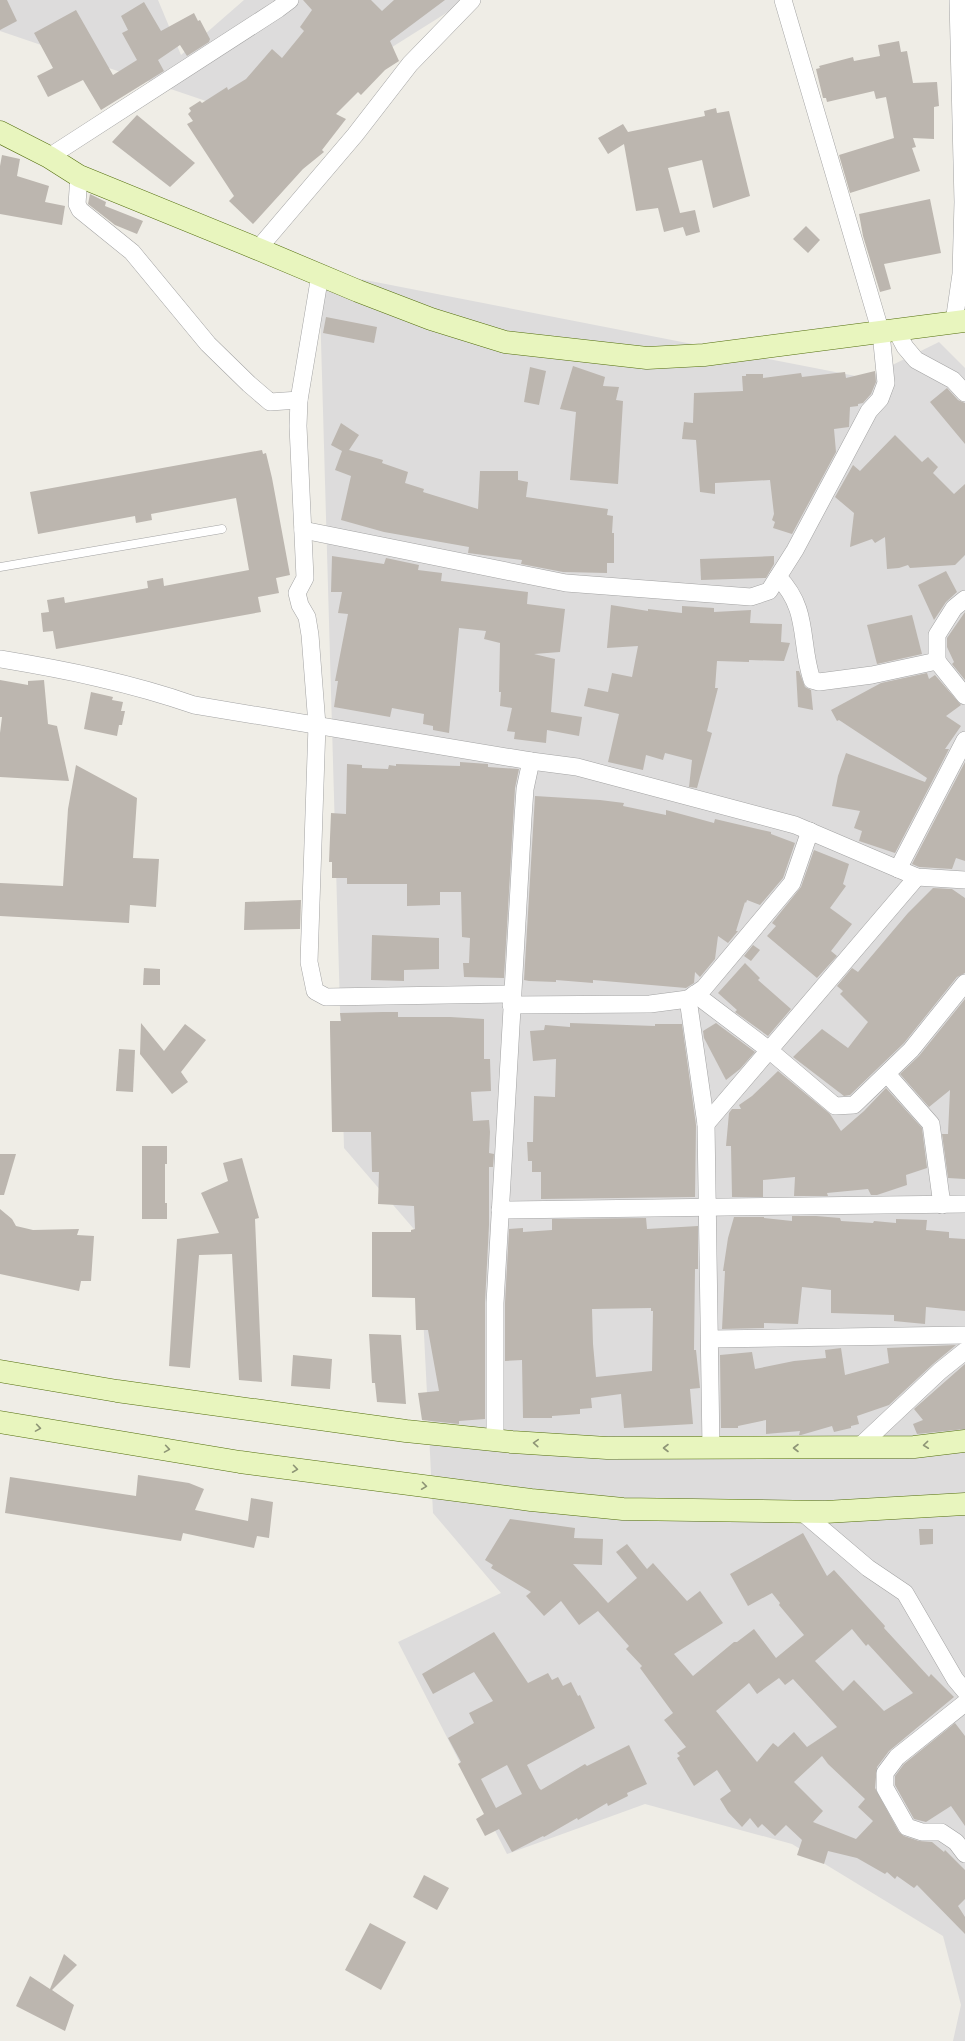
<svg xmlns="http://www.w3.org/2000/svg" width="965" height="2041" viewBox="0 0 965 2041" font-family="'Asap Condensed',sans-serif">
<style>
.residential{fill:#dddcdc}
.building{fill:#bcb6af;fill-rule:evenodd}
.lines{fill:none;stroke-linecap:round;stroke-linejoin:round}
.lane-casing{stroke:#a3a3a3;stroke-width:9}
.street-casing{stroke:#a3a3a3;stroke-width:18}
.secondary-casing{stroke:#536e0d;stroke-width:23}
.lane{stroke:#fff;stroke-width:8}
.street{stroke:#fff;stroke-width:17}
.secondary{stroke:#e8f5be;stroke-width:22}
.oneway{stroke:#8e9576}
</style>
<rect width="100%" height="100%" fill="#efede6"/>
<g class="residential">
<path d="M0 0H158L181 55 244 0H467L389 49 253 117 0 31Z"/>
<path d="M319 271 866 378 939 342 965 368V2041H953L961 2005 943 1936 792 1844 645 1804 507 1854 398 1642 501 1593 433 1513 419 1235 344 1148Z"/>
</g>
<g class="building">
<path d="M0 0H7L17 21 0 30Z"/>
<path d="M303 0H371L382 11 394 0H445L390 41 399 61 385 70 361 95 358 92 336 114 346 119 322 150 324 152 303 169 253 224 229 201 234 196 187 124 193 121 188 114 191 111 189 108 200 101 202 103 227 87 228 90 246 79 272 49 282 58 304 31 300 27 312 10Z"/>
<path d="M144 2 161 31 194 13 198 21 200 20 210 39 209 42 187 56 180 45 158 60 164 71 101 110 83 80 48 97 37 76 53 68 34 33 76 10 113 75 137 60 122 33 128 30 121 16Z"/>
<path d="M899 41 901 52 907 51 913 83 937 82 939 106 934 107V139L913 138 916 147 912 148 920 171 850 193 839 155 894 138 886 97 876 99 874 91 827 102 826 98H823L816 69 820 68 819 66 853 57 854 61 880 56 878 45Z"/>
<path d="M716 108 717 113 729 111 750 196 713 208 702 160 668 168 680 213 695 210 700 232 686 236 683 227 664 232 658 208 636 211 624 144 608 154 598 138 623 124 628 132 705 116 704 111Z"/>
<path d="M137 115 195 163 170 187 112 142Z"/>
<path d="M2 155 20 159 17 176 49 186 45 202 65 206 62 225 0 214V166Z"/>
<path d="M90 194 106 202 105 206 143 221 137 234 115 225 88 204Z"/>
<path d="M930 199 941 253 884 264 891 289 880 292 863 236 859 214Z"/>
<path d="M806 226 820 240 808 253 793 239Z"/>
<path d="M326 317 377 327 374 343 323 333Z"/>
<path d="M573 366 605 377 603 386 619 387 616 400 623 401 618 484 570 480 576 412 560 409Z"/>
<path d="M530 367 546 371 539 405 524 402Z"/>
<path d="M875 371 876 382 871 394 863 403 858 404V406L850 407 849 427 834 429 836 452 792 534 773 528 775 522 772 520 774 514 770 480 715 483V494L700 492 696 440 682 439 684 422 693 423 694 393 743 391 742 376H746V374H763V378L801 373 802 377 845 372 846 378Z"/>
<path d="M947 388 958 400 965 403V444L930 402Z"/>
<path d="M341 423 359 435 349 450 383 460 382 463 408 472 405 483 424 489 423 492 478 509 480 471H518V480L528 482 526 497 608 509 607 515 613 516 612 533H614V563H607V573L563 572 521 564 522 560 468 553 469 547 384 532 341 520 351 476 335 470 342 451 331 445Z"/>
<path d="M895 435 922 462 928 457 938 467 933 473 954 494 965 484V555L955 565 910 568 908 565 899 568 887 569 885 537 875 543 872 539 850 547 854 513 835 497 853 465 860 471Z"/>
<path d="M262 450 263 454 266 453 272 478 290 575 276 578 279 593 258 597 261 612 56 649 53 631 43 632 41 613 49 612 47 600 64 597 65 603 148 588 147 581 163 578 164 586 249 570 236 498 151 514 152 520 136 523 135 516 38 534 30 492Z"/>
<path d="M332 556 384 564 386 558 419 565 418 570 442 573 441 581 528 592 527 604 565 609 560 652 534 654 555 659 551 712 582 717 579 736 547 730 546 743 514 739 515 732 507 731 512 708 500 706 501 692H499L500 643 484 639 486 631 459 628 449 733 433 730V726L423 724 424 714 392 708 390 717 334 707 338 681H335L348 614 338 613 342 592H331Z"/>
<path d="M774 556V564L766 578 701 580 700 559Z"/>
<path d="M946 571 957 592 946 602 934 620 918 585Z"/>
<path d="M611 605 648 611V609L682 613V606L714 608V612L751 610 750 623 782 624 781 642 790 643 784 661 749 660V662L717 661 715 688H718L707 731 712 733 697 788 689 787 692 760 665 753 663 760 646 755 643 770 608 762 619 714 584 706 588 688 608 692 612 673 632 677 638 646 607 648Z"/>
<path d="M965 612V680L952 664 954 662 947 647V638Z"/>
<path d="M912 615 922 654 877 664 867 625Z"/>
<path d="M796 671H799L805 687 811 690 813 710 798 707Z"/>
<path d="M927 673 929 679 935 675 961 705 946 716 961 726 945 749H949L895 853 859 841 862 831 854 828 860 811 832 806 838 776 846 753 925 782 927 778 839 720 837 721 831 710 881 683Z"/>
<path d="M0 680 28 685V681L44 680 48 724 57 726 69 781 0 777V733L2 717H0Z"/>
<path d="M91 692 113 697 112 700 123 702 121 711H125L122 725H119L117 736 84 729Z"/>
<path d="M460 762 488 764V767L519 769 515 788 504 978 464 977 463 963H469L470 938 462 937 461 892H440V905L407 906V884H347V878H332V862H329L331 813 346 814 347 764 362 765V768L388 769 389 765 396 766V764L460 766Z"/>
<path d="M965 762V861L956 858 952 869 919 867 912 864Z"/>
<path d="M76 765 137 798 133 858 159 859 156 907 130 905 129 923 0 916V883L63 886 68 809Z"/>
<path d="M535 796 600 800 624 803 623 806 666 815V810L714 823 715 819 771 832V834L795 843 783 878 760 905 747 900 746 903 745 902 736 931H738L728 943 718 936 715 959 700 977 695 972 694 983 686 988 593 980V983L556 980V982L529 981 524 980Z"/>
<path d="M814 850 849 864 843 884 846 886 830 908 852 924 831 951 837 956 817 978 767 936 776 926 772 923 801 887Z"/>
<path d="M933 888 952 889 965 898V973L957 977 904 1043 850 1095 844 1096 793 1057 822 1029 848 1048 868 1022 840 994 843 991 837 986 852 968 858 972 908 913Z"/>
<path d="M301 900 300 929 244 930 245 902Z"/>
<path d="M372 935 439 938V969L404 970V981L371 980Z"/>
<path d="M753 945 760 950 751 961 744 956Z"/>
<path d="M745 963 760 978 758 980 791 1009 768 1036 735 1012 737 1010 718 993Z"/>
<path d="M144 968 160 969V985H143Z"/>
<path d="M965 999V1179L948 1178 942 1134H948L950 1090 929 1107 900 1074 919 1056Z"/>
<path d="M383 1012H398V1017H450L484 1019V1059H490L491 1091 471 1092 473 1121 489 1120 490 1132 489 1153 494 1154 493 1167H489V1225L485 1303V1419L459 1421V1424L422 1420 418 1393 439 1391 428 1330H416L415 1298 372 1297V1232H411V1230L415 1229 414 1206 378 1204 379 1172H372L371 1132H332L330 1028V1021H341L340 1013Z"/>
<path d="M141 1023 164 1051 185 1024 206 1040 181 1072 188 1082 172 1094 140 1054Z"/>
<path d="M570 1023 655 1026V1024H682L696 1125 695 1197 541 1199V1172H532V1161H528L527 1142H533L534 1096 555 1097 556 1059 533 1061 530 1031 544 1030 545 1025 570 1027Z"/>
<path d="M716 1023 755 1052 740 1069 726 1080 704 1038 703 1031Z"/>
<path d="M119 1049 135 1050 133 1092 116 1091Z"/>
<path d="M778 1071 830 1114 841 1131 864 1111 886 1088 922 1128 927 1168 906 1175 907 1185 877 1195H871L868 1189 827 1193 828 1196H794L795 1177 763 1180V1197H732L731 1146H726L729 1113 732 1109H741L739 1105 752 1096Z"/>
<path d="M142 1146H167V1164H165V1203H167V1219H142Z"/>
<path d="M0 1154H16L4 1195H0Z"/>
<path d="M242 1158 259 1218 255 1219 262 1382 239 1380 232 1254 199 1255 190 1368 169 1366 177 1239 219 1233 201 1193 228 1181 223 1163Z"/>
<path d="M0 1209 12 1219 16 1226 33 1230 79 1229 77 1235 94 1236 91 1281H81L79 1291 0 1274Z"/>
<path d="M792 1216H816L840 1218 841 1221 873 1223 874 1221 896 1223V1219L927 1220 926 1230 949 1232V1238L965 1239V1311L926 1307 925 1324 894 1321V1315L831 1313V1290L802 1287 798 1324 764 1323V1328L722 1329 725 1271H723L728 1238 734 1217H764V1218L792 1221Z"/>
<path d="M646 1218 647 1229 698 1226V1269H695L694 1350H696L700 1388 690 1389 693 1424 624 1428 621 1394 591 1398 592 1408 580 1409V1414L552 1416V1418H523L522 1360 505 1361V1303L509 1229 523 1228V1232L552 1230V1219ZM651 1308V1311H653L652 1371 596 1377 593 1344 592 1309Z"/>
<path d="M369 1334 401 1335 406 1404 377 1402 375 1383H372Z"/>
<path d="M956 1345 933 1364 889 1405 857 1416 859 1424 851 1426V1428L834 1432 832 1426 801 1435H799L800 1431 766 1434V1420L738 1426V1428H721L720 1355 752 1352 755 1369 794 1361 826 1358 825 1350 841 1348 845 1375 889 1363 887 1348Z"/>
<path d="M293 1355 332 1359 330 1389 291 1386Z"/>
<path d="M965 1364V1429L917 1434 913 1424 923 1420 914 1409Z"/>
<path d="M138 1475 189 1483 204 1489 195 1510 248 1521 251 1498 273 1502 269 1538 257 1536 254 1548 183 1533 181 1541 5 1513 10 1477 136 1496Z"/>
<path d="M510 1519 575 1528 574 1538 603 1539 602 1565 573 1564 608 1603 637 1578 616 1552 627 1544 647 1569 653 1563 687 1601 700 1591 723 1623 674 1654 693 1676 734 1642H737L754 1629 776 1658 804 1635 779 1605 780 1603 772 1593 748 1606 730 1574 803 1533 827 1576 834 1570 885 1626 884 1628 929 1677 931 1674 954 1697 889 1751 877 1767 875 1788 899 1832 904 1836 919 1841 932 1842 944 1852 945 1850 965 1870V1899L958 1906 965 1917V1934L917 1885 914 1888 897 1876 895 1879 887 1872 885 1874 857 1858 828 1851 824 1864 797 1855 802 1840 786 1825 775 1836 762 1824 758 1828 750 1818 742 1827 728 1812 720 1799 731 1791 717 1770 694 1786 677 1758 680 1756 677 1753 686 1747 664 1720 673 1713 640 1668 642 1666 626 1649 629 1646 598 1611 579 1625 561 1601 544 1616 526 1596 531 1592 491 1568 493 1565 485 1560ZM852 1629 866 1646 868 1644 913 1693 884 1711 854 1680 843 1691 815 1661ZM779 1678 785 1685 793 1679 837 1727 807 1747 794 1732 778 1747 773 1743 757 1762 716 1711 749 1683 757 1694ZM822 1756 828 1764 865 1799 858 1807 873 1821 856 1839 813 1822 823 1811 794 1782Z"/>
<path d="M919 1529H933V1544L920 1545Z"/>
<path d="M494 1632 528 1683 548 1673 552 1680 558 1677 563 1686 571 1682 578 1696 580 1695 595 1728 527 1765 539 1788 541 1790 585 1764 587 1766 629 1745 647 1784 627 1793 628 1796 608 1806 607 1803 578 1820 577 1818 544 1837 543 1836 512 1852 499 1829 485 1836 476 1819 484 1814 458 1764 461 1762 448 1738 474 1723 469 1713 493 1701 474 1672 433 1694 422 1674ZM507 1765 522 1794 496 1808 481 1779Z"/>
<path d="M955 1723 965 1736V1826L951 1806 926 1822 914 1819 895 1785V1776L904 1764Z"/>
<path d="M424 1875 449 1888 437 1910 413 1897Z"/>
<path d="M370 1923 406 1942 381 1990 345 1970Z"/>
<path d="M64 1954 77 1965 52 1990 74 2005 65 2031 16 2006 30 1976 50 1989Z"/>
</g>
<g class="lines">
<g class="lane-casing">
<path id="lane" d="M0 567 222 529"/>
</g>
<g class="street-casing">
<g id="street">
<path d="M49 157 278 9 290 0"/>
<path d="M79 176 77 204 80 210 132 252 208 344 249 384 270 402 299 400"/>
<path d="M258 249 355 135 410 64 472 0"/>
<path d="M320 275 299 400 298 426 305 578 297 593 300 605 307 617 310 635 317 725 309 962 315 991 326 997 512 994"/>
<path d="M954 322 961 274 963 202 958 0"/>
<path d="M896 330 905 347 916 360 953 380 965 393"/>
<path d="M303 530 566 583 751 597 769 591 795 550 869 411 880 399 886 383 881 333 783 0"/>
<path d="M778 577C810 610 799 641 812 680L819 682 872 675 937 661 965 696"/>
<path d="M0 659C66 670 131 683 194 705L531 761 577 767 795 825 917 877 965 880"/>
<path d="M937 661V635L954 608 965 599"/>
<path d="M898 869 965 740"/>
<path d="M695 994 769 1050 835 1106 854 1105 911 1050 965 983"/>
<path d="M688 999 706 1124 711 1448"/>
<path d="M511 1005 650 1004 688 999 704 988 792 883 810 831"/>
<path d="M887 1074 931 1124 942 1205"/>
<path d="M706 1124 917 877"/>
<path d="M500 1210 965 1204"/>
<path d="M710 1339 965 1335"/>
<path d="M495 1440V1303L523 818 525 789 531 761"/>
<path d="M859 1447 940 1371 965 1351"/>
<path d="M802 1512 868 1568 905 1593 955 1679 965 1691"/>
<path d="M965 1703 897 1757 885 1773V1788L907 1827 922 1832H941L956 1842 965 1854"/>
</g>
</g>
<g class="secondary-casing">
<g id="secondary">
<path d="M0 132 49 157 79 176 258 249 358 291 431 319 505 342 647 358 704 355 965 321"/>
<path d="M0 1371 117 1391 406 1431 512 1442 607 1448 914 1447 965 1441"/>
<path d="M0 1422 240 1462 531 1500 623 1509 825 1512 965 1504"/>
</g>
</g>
<use href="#lane" class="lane"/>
<use href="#street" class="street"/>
<use href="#secondary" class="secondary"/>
</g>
<defs><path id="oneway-chevron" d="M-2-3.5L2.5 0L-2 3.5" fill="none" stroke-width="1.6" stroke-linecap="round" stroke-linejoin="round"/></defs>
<g class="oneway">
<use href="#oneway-chevron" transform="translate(38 1428) rotate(9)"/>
<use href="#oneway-chevron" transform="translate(536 1443) rotate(-176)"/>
<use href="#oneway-chevron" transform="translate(926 1445) rotate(174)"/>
<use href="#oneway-chevron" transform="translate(666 1448) rotate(180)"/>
<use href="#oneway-chevron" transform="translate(796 1448) rotate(180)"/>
<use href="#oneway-chevron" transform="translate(167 1449) rotate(9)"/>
<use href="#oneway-chevron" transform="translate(295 1469) rotate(8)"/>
<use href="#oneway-chevron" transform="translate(424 1486) rotate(8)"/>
</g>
</svg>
